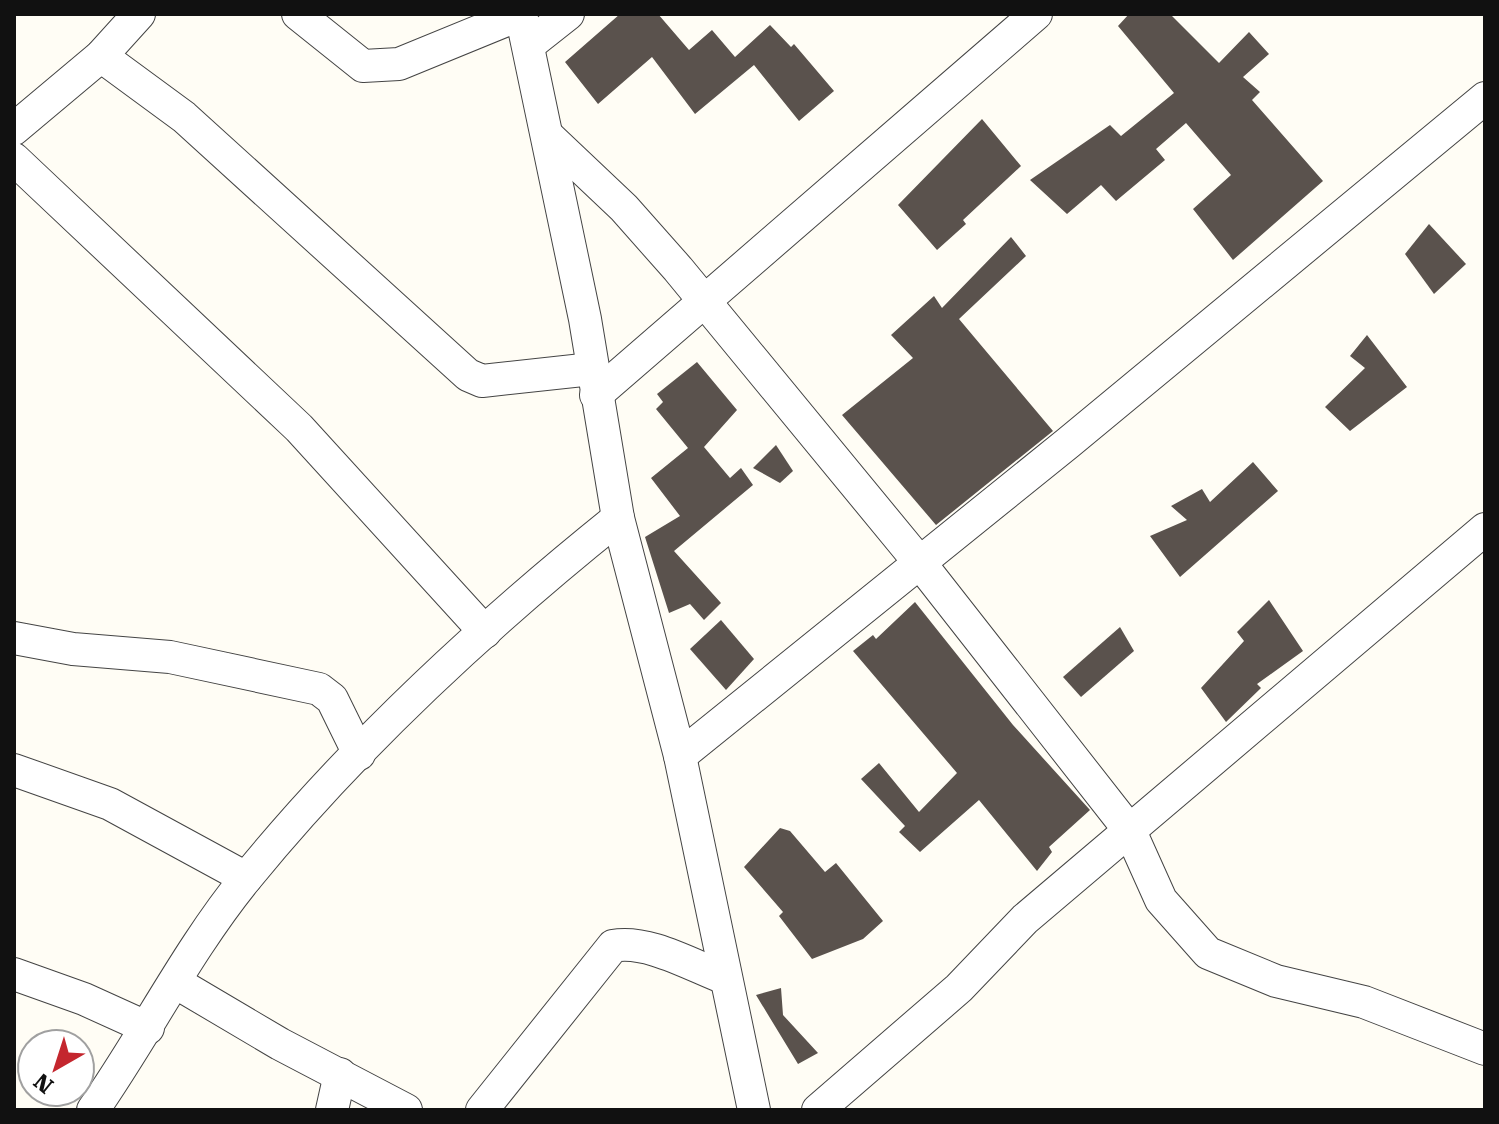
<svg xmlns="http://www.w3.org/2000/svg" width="1499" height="1124" viewBox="0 0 1499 1124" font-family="'Roboto Serif',serif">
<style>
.building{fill:#5a524d}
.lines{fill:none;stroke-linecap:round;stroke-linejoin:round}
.minor-casing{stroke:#444;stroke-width:34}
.minor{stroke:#fff;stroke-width:32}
</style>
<rect width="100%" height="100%" fill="#fffdf5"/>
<g class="building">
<path d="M620 14H658L689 50 712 30 735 57 770 25 791 47 794 44 834 91 799 121 754 65 695 114 652 57 598 104 565 62Z"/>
<path d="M1129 14H1170L1219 63 1249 32 1269 54 1243 77 1260 92 1252 100 1323 181 1233 260 1193 209 1231 175 1186 123 1156 149 1165 160 1116 201 1101 185 1067 214 1030 180 1110 125 1121 136 1174 93 1118 26Z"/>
<path d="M982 119 1021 166 963 220 966 224 937 250 898 205Z"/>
<path d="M1429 224 1466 264 1434 294 1405 254Z"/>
<path d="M1011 237 1026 256 959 319 1053 431 936 525 842 415 913 358 891 335 934 296 942 308Z"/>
<path d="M1367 335 1407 387 1350 431 1325 407 1365 368 1350 356Z"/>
<path d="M697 362 737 410 704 447 730 478 741 468 753 485 674 551 721 603 704 620 690 604 669 613 645 537 680 516 651 478 688 448 656 409 663 402 657 394Z"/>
<path d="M776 445 793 471 780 483 753 468Z"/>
<path d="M1253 462 1278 491 1180 577 1150 536 1187 520 1171 506 1202 489 1210 502Z"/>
<path d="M1269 600 1303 651 1257 684 1261 688 1226 722 1201 688 1244 641 1237 632Z"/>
<path d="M915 602 1013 725 1090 810 1049 847 1052 852 1037 871 979 800 920 852 899 832 905 826 861 779 879 763 919 812 957 773 853 651 873 635 876 639Z"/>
<path d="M721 620 754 659 726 690 690 649Z"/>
<path d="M1120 627 1134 651 1081 697 1063 677Z"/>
<path d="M780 828 790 831 825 872 836 863 883 921 863 939 812 959 779 916 783 912 744 867Z"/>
<path d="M781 988 783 1015 818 1053 798 1064 756 995Z"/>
</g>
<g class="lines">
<g class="minor-casing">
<g id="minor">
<path d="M298 14 363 66 399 64 521 14 585 319 618 518 680 756 754 1110"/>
<path d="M530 44 568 14"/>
<path d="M101 56 184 117 468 375 482 381 592 369"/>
<path d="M14 129 101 56 139 14"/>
<path d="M549 137 624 208 678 269 920 563 1130 831 1161 900 1208 953 1276 981 1364 1002 1485 1049"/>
<path d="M14 159 299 428 485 632"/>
<path d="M596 395 1036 14"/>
<path d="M14 638 73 649 170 657 319 689 332 699 359 754"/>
<path d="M680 756 1068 443 1485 98"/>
<path d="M14 770 110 804 246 878"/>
<path d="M14 974 84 999 148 1028"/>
<path d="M175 982 280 1044 406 1110"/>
<path d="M93 1110C146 1034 188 949 247 877 354 746 486 624 618 518"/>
<path d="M332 1110 340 1074"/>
<path d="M482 1110 613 946C647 939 693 966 725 978"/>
<path d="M818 1110 959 988 1025 919 1485 529"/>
</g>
</g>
<use href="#minor" class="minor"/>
</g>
<rect width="1499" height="1124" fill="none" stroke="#111111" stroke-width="32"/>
<g transform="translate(56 1068) rotate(219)"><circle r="38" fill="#ffffff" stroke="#a0a0a0" stroke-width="2"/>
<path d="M0-6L14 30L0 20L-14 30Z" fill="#c4262e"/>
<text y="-12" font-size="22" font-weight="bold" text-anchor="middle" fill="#111111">N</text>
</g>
</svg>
